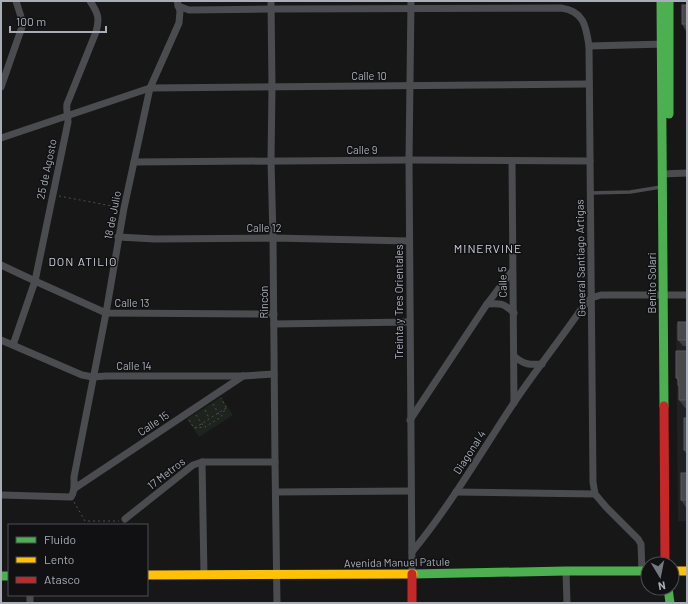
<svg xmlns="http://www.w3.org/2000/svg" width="688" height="604" viewBox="0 0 688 604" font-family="Barlow,sans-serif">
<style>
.built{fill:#212123}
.green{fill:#1d241e}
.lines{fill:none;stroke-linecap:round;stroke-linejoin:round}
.path{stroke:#4d4e52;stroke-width:1;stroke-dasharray:2 3;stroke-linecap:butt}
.lane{stroke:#4b4c50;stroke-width:3.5}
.street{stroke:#4b4c50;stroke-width:7}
.fast{stroke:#4caf50;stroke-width:9}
.slow{stroke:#ffc107;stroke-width:9}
.jam{stroke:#c62828;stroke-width:9}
.wall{fill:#3d3d3f}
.building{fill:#49494c;stroke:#58595d}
.labels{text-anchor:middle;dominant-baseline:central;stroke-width:3;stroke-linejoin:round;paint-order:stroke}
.street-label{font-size:11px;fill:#a8adb8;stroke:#111113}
.neighbourhood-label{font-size:12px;letter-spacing:1px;fill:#c9ccd4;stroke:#111113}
</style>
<rect width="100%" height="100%" fill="#171717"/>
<path class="built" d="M676 324H687V521H678Z"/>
<path class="green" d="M221 397 233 415 199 437 187 419Z"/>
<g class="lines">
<g class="path">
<path d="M59 196 117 207"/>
<path d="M213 404 220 416"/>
<path d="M205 410 209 418"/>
<path d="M196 415 204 427"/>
<path d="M189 420 194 428 205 427 221 417 226 407 221 398"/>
<path d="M195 428 226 408"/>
<path d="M74 502 85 521H119"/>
</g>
<path class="lane" d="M590 193 630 192 661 187"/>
<g class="street">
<path d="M271 1 272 87 271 161 273 238 275 462 277 603"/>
<path d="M411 1 409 160 412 574"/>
<path d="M178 6 189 10 271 9 561 8C584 11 586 26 589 46L593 482 595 494 606 507 638 539 641 544 642 571"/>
<path d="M589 46 665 44"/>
<path d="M1 87 22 27V20L16 1"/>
<path d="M1 138 150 88 589 84"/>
<path d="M512 161 514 403"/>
<path d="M134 162 409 160 590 161"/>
<path d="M662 174 687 173"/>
<path d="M118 237 155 239 273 238 409 241"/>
<path d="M1 265 35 281 106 313 274 314"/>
<path d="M487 304C500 303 504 303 514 313"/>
<path d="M274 324 410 322"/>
<path d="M1 340 82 375 93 377 106 376H243L274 374"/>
<path d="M13 345 35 281 68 122C68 115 66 110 67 104L96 32C100 18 98 13 90 1"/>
<path d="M514 356C524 365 530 365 542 364"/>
<path d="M410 420 487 304 512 271"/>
<path d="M202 462 204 575"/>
<path d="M75 488 243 376"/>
<path d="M276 492 411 491"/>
<path d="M456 492 595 494"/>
<path d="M1 495 71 497C75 491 74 485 74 477L106 313 124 208 150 88 179 23 180 11 177 1"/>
<path d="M125 519 193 465 202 462H275"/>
<path d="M412 552C450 506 480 454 513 404 535 371 560 340 582 308L591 298 601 295H687"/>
<path d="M566 571 567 603"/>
<path d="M30 595V603"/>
</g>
<g class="fast">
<path d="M661 1 664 406"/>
<path d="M669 1V114"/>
<path d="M413 574 566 571H648"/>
<path d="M1 576H9"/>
<path d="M668 588 670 603"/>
</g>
<g class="slow">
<path d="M672 571H687"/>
<path d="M147 575 413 574"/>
</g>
<g class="jam">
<path d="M664 406 665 564"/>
<path d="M412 574V603"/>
</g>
</g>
<g class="wall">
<path d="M687 5V31H686L682 24Z"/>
<path d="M687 322V346H683L678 340Z"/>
<path d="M687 351V409H686L679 400V387L678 385V381L676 378Z"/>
<path d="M687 418V455L684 450Z"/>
<path d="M687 473V509L681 500Z"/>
</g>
<g class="building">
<rect x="682" y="5" width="5" height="19"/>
<rect x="678" y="322" width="9" height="18"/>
<path d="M676 351H687V400H679V385H678V378H676Z"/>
<rect x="684" y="418" width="3" height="32"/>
<rect x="681" y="473" width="6" height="27"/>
</g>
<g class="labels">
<g class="street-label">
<text x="369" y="75">Calle 10</text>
<text x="362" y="149">Calle 9</text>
<text transform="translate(46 169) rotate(-78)">25 de Agosto</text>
<text transform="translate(112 215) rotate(-79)">18 de Julio</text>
<text x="264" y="227">Calle 12</text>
<text transform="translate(580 258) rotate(-91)">General Santiago Artigas</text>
<text transform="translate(502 282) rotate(-91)">Calle 5</text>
<text transform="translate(651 283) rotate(-90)">Benito Solari</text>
<text x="132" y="302">Calle 13</text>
<text transform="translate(263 302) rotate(-90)">Rincón</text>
<text transform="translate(398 302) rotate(-90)">Treinta y Tres Orientales</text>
<text x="134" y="365">Calle 14</text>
<text transform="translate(153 423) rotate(-34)">Calle 15</text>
<text transform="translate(469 452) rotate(-57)">Diagonal 4</text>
<text transform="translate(166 473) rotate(-38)">17 Metros</text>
<text transform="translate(397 562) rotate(-1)">Avenida Manuel Patule</text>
</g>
<g class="neighbourhood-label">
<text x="488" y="248">MINERVINE</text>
<text x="83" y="261">DON ATILIO</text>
</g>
</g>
<rect width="688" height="604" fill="none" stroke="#a8adb8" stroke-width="4"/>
<rect x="8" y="524" width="140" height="72" fill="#111113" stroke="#4d4f55"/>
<rect x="16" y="537" width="20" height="6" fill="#4caf50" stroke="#4d4f55"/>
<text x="44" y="544" font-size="12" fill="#a8adb8">Fluido</text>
<rect x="16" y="557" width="20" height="6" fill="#ffc107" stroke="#4d4f55"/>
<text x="44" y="564" font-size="12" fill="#a8adb8">Lento</text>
<rect x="16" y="577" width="20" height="6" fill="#c62828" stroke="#4d4f55"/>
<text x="44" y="584" font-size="12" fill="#a8adb8">Atasco</text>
<g transform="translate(660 576) rotate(170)"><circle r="19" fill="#111113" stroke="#4d4f55"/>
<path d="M0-3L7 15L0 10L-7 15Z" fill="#757880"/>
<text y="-6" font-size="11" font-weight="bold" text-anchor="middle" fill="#a8adb8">N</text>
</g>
<path d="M10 26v6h96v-6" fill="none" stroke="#a8adb8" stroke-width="2"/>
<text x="16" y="26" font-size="12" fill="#a8adb8" stroke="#111113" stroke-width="3" paint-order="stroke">100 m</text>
</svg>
